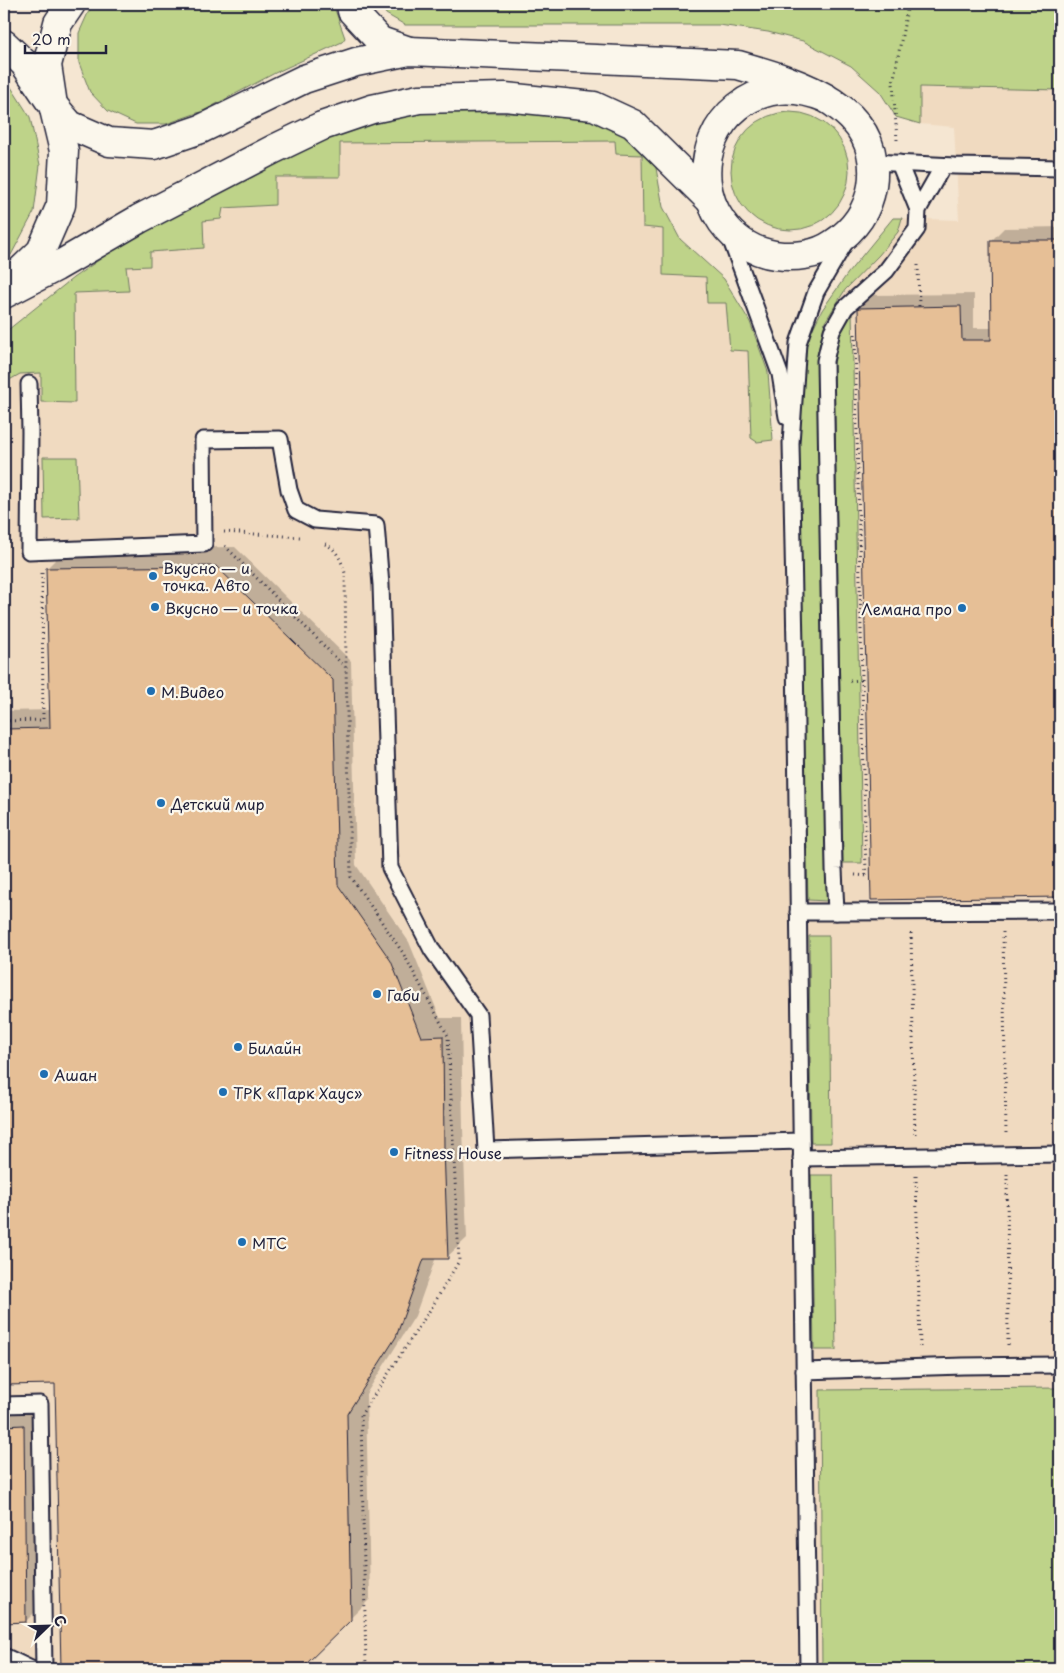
<svg xmlns="http://www.w3.org/2000/svg" width="1064" height="1673" viewBox="0 0 1064 1673" font-family="'Playpen Sans',sans-serif">
<style>
.built{fill:#f0dac0}
.green{fill:#bed389;stroke:#707a62}
.shadow{fill:#0003}
.building{fill:#e6bf96;stroke:#22223b}
.lines{fill:none;stroke-linecap:round;stroke-linejoin:round}
.service-casing{stroke:#22223b;stroke-width:19}
.minor-casing{stroke:#22223b;stroke-width:31}
.secondary-casing{stroke:#22223b;stroke-width:31}
.path{stroke:#22223b;stroke-width:3;stroke-dasharray:1 4;stroke-linecap:butt}
.service{stroke:#fbf7ec;stroke-width:15}
.minor{stroke:#fbf7ec;stroke-width:28}
.secondary{stroke:#fbf7ec;stroke-width:28}
.poi-dot{fill:#1f6fb2;stroke:#fbf7ec;stroke-width:2}
.labels{text-anchor:middle;dominant-baseline:central;stroke-width:4.5;stroke-linejoin:round;paint-order:stroke}
.poi-label{font-size:15px;fill:#22223b;stroke:#fbf7ec;text-anchor:start}
</style>
<rect width="100%" height="100%" fill="#f5e6d2"/>
<filter id="ink" filterUnits="userSpaceOnUse"><feTurbulence type="fractalNoise" baseFrequency=".02" numOctaves="2"/><feDisplacementMap in="SourceGraphic" scale="10" xChannelSelector="R" yChannelSelector="G"/><feConvolveMatrix kernelMatrix="1 2 1 2 8 2 1 2 1" color-interpolation-filters="sRGB"/></filter>
<g filter="url(#ink)">
<path class="built" d="M919 87 1060 90V1388L820 1390 822 1669H4V376L73 278 332 135 597 114 654 157 663 207 680 239 724 279 750 322 768 372 773 440 797 444 822 310 848 273 893 218 959 220 954 127 920 124Z"/>
<g class="green">
<path d="M92 4H333L345 38 342 42 275 73 203 111 166 124H136L108 111 90 92 79 63V33Z"/>
<path d="M381 4H1060V90L920 87V124L896 117 880 92 851 66 803 41 768 32 719 25H405L386 14Z"/>
<path d="M4 76 30 117 40 165 34 212 11 255 4 262Z"/>
<path d="M401 112 597 114 654 157 663 207 680 239 724 279 750 322 768 372 773 440 757 442 751 438 748 351 730 350 726 303H707L706 277 663 275V229L643 227 642 155 616 154 615 141 340 143V177H275V205L223 208 221 219 203 221 204 248 150 252V266L126 267 129 291 74 293 75 403 41 402V373L20 374 4 383V333L73 278 119 246 219 187 332 135Z"/>
<circle cx="790" cy="171" r="59"/>
<path d="M893 218H902L898 232 879 255 845 290 825 322 817 355 827 901 808 900 797 444 804 346 822 310 848 273Z"/>
<path d="M852 310 862 863H843L834 365 838 334Z"/>
<path d="M43 457H77L79 518 44 519Z"/>
<path d="M809 936H829L831 1143H811Z"/>
<path d="M811 1175H833L836 1350H814Z"/>
<path d="M1060 1388V1669H822L820 1390Z"/>
</g>
<g class="shadow">
<path d="M1060 227V895L872 899 859 308 872 295 974 294V328H992L991 241 1004 228Z"/>
<path d="M235 547 351 661 356 865 409 942 440 1018H461L463 1128 467 1238 447 1257H436L415 1316 366 1394 370 1599 299 1669H62L56 1383 4 1384V711L51 710 47 568 66 549Z"/>
<path d="M43 1406 45 1602 26 1621H4V1420L16 1407Z"/>
</g>
<g class="building">
<path d="M990 240H1060V897L871 900 858 308 961 306 962 340H991Z"/>
<path d="M216 566 333 680 338 885 391 961 421 1037 443 1036 444 1148 448 1259H424L396 1337 347 1414 351 1620 301 1669H61L55 1384 4 1385V729L50 728 46 568Z"/>
<path d="M24 1425 26 1622 4 1623V1426Z"/>
</g>
<g class="lines">
<g class="service-casing">
<g id="service">
<path d="M872 162 955 166 1060 168"/>
<path d="M899 163 918 210"/>
<path d="M729 235 780 374 787 417"/>
<path d="M29 384 30 432 29 551 204 544 203 440 280 439 289 490 296 510 315 520 376 525 381 585 390 868 432 950 478 1015 486 1150 801 1141"/>
<path d="M798 912H836L834 869 825 361 832 331 845 308 886 271 917 229 918 210 943 166"/>
<path d="M836 912 1060 911"/>
<path d="M801 1158 1060 1154"/>
<path d="M804 1371 963 1366 1060 1365"/>
<path d="M4 1405 40 1404 44 1669"/>
<path d="M4 1656 31 1669"/>
<path d="M808 1669 795 648 791 443 798 343 816 292 846 241"/>
</g>
</g>
<g class="minor-casing">
<g id="minor">
<path d="M351 4 352 11 380 41 409 51"/>
<path d="M53 105 70 125 109 142 154 145 201 129 304 79 356 62 409 51 738 65C798 82 884 106 872 186 868 211 854 230 833 244 817 255 795 258 775 255 754 252 735 240 722 222 686 171 715 98 778 90 795 88 811 92 826 98"/>
<path d="M4 294 56 267 139 219 274 149 322 126 372 109 419 99 505 97 594 106 633 124 710 200"/>
</g>
</g>
<g class="secondary-casing">
<g id="secondary">
<path d="M4 44 24 63 49 100"/>
<path d="M4 287 41 251 61 205 64 151 53 105 47 65 58 23 71 4"/>
</g>
</g>
<g class="path">
<path d="M897 140 893 83 908 4"/>
<path d="M918 265 919 307"/>
<path d="M855 334 866 876"/>
<path d="M224 532 300 537"/>
<path d="M325 544C337 549 342 562 345 573L346 668 351 877 403 953 448 1036 459 1261 432 1307 361 1415 366 1669"/>
<path d="M225 546 345 667"/>
<path d="M850 681 862 680"/>
<path d="M4 721 43 720 42 572"/>
<path d="M855 875 869 876"/>
<path d="M1003 932 1006 1135"/>
<path d="M911 933 915 1137"/>
<path d="M1007 1174 1008 1345"/>
<path d="M916 1176 920 1347"/>
</g>
<use href="#service" class="service"/>
<use href="#minor" class="minor"/>
<use href="#secondary" class="secondary"/>
</g>
</g>
<g class="poi-dot">
<circle cx="153" cy="576" r="5"/>
<circle cx="155" cy="607" r="5"/>
<circle cx="962" cy="608" r="5"/>
<circle cx="151" cy="691" r="5"/>
<circle cx="161" cy="803" r="5"/>
<circle cx="377" cy="994" r="5"/>
<circle cx="238" cy="1047" r="5"/>
<circle cx="44" cy="1074" r="5"/>
<circle cx="223" cy="1092" r="5"/>
<circle cx="394" cy="1152" r="5"/>
<circle cx="242" cy="1242" r="5"/>
</g>
<g class="labels">
<g class="poi-label">
<text x="163" y="567">Вкусно — и<tspan x="163" dy="17">точка. Авто</tspan></text>
<text x="165" y="607">Вкусно — и точка</text>
<text x="952" y="608" text-anchor="end">Лемана про</text>
<text x="161" y="691">М.Видео</text>
<text x="171" y="803">Детский мир</text>
<text x="387" y="994">Габи</text>
<text x="248" y="1047">Билайн</text>
<text x="54" y="1074">Ашан</text>
<text x="233" y="1092">ТРК «Парк Хаус»</text>
<text x="404" y="1152">Fitness House</text>
<text x="252" y="1242">МТС</text>
</g>
</g>
<rect width="1064" height="1673" fill="none" stroke="#fbf7ec" stroke-width="20"/>
<rect x="10" y="10" width="1044" height="1653" fill="none" stroke="#22223b" stroke-width="2" filter="url(#ink)"/>
<g transform="translate(48 1626) rotate(67)" stroke="#fbf7ec" stroke-width="4" paint-order="stroke">
<path d="M0-4L9 19L0 12L-9 19Z" fill="#22223b"/>
<text y="-8" font-size="14" font-weight="bold" text-anchor="middle" fill="#22223b">С</text>
</g>
<path d="M25 45v8h81v-8" fill="none" stroke="#22223b" stroke-width="2.5"/>
<text x="32" y="45" font-size="15" fill="#22223b" stroke="#fbf7ec" stroke-width="4" paint-order="stroke">20 m</text>
</svg>
